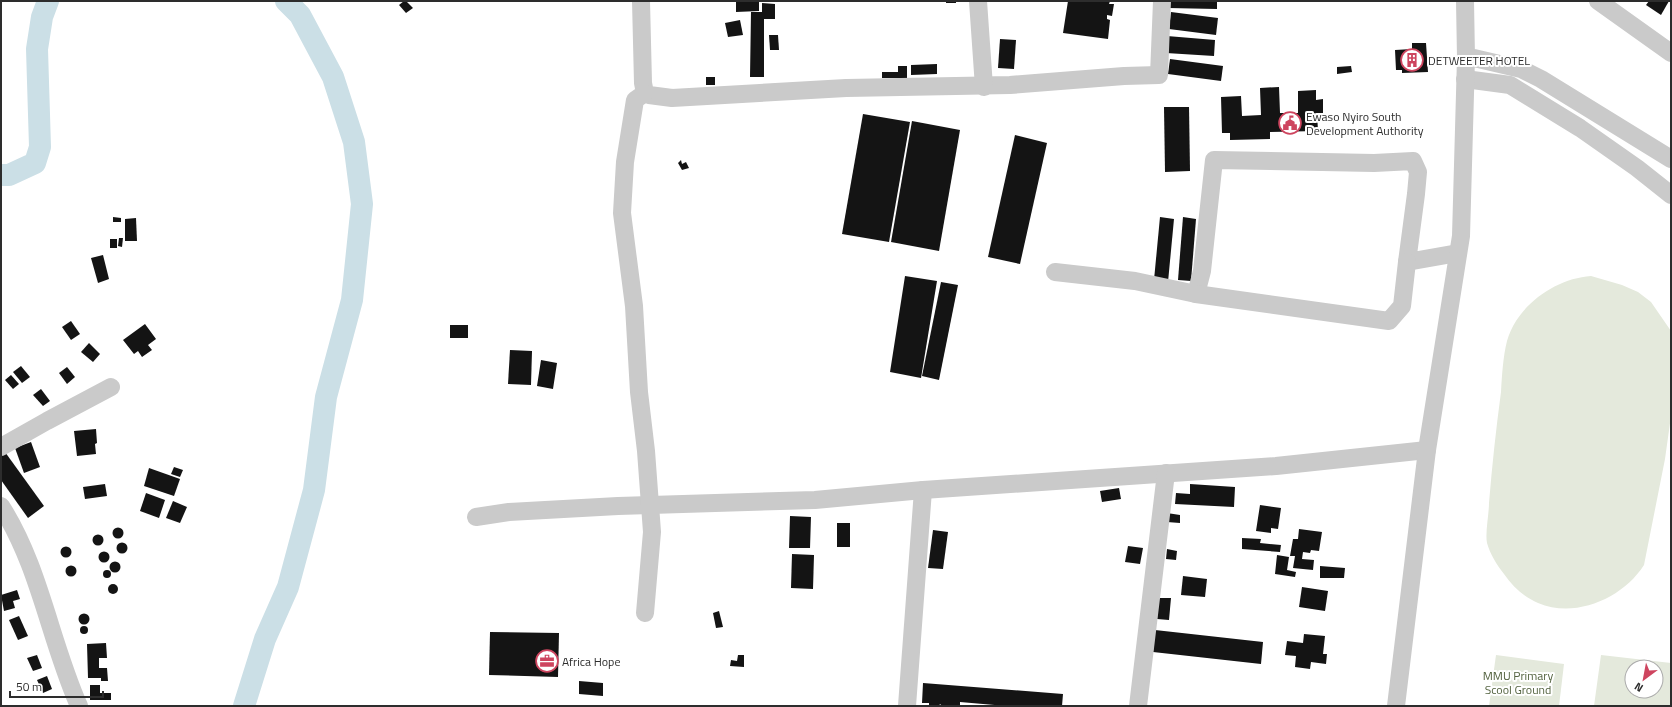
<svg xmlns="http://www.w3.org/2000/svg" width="1672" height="707" viewBox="0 0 1672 707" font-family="'Titillium Web',sans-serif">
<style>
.green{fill:#e4e9dc;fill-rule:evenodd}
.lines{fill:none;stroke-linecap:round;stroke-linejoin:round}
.river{stroke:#cbdfe6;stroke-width:22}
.building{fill:#141414}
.minor{stroke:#cacaca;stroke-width:18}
.labels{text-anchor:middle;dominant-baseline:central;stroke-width:4;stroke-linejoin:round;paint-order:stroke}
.poi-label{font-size:12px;fill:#2d2d2d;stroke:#fff;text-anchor:start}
.park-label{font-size:12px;fill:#546340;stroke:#fff}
</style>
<rect width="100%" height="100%" fill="#fff"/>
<g class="green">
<path d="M1591 276 1622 285 1638 292 1651 302 1671 331V416L1665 459 1644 565C1623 598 1576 619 1538 603 1524 597 1513 587 1504 574 1497 565 1490 554 1487 543 1485 533 1489 514 1489 503 1492 466 1496 429 1501 392 1502 375 1503 357 1507 341 1509 334 1512 327 1516 321 1532 296 1562 278 1591 276Z"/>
<path d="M1496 655 1564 664 1559 706H1489Z"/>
<path d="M1601 655 1671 663V706H1594ZM1632 667H1656V691H1632Z"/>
</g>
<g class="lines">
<g class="river">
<path d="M1 175H9L35 163 40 147 37 49 42 17 48 1"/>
<path d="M244 706 265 639 288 587 314 490 326 397 352 300 362 204 354 142 333 77 300 15 286 1"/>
</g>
</g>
<g class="building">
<path d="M404 1H406L413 8 406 13 399 5Z"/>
<path d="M736 1H759V11L736 12Z"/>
<rect x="946" y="1" width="10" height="2"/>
<path d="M1068 1H1110L1109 4H1114L1112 16 1107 15V19L1110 20 1108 39 1063 33Z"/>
<path d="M1168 1H1217V9L1168 8Z"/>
<path d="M1649 1H1669L1661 15 1646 5Z"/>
<path d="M762 3 775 4V19H764V77H750L751 12H762Z"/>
<path d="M1171 12 1218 18 1216 35 1169 29Z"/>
<path d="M740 20 743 35 728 37 725 23Z"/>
<path d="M769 35H778L779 50H770Z"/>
<path d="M1167 36 1215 40 1214 56 1166 53Z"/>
<path d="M1000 39 1016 40 1014 69 998 68Z"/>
<path d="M1412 43H1426L1428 72 1402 73V70H1396L1395 50 1412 49Z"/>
<path d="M1170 59 1223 66 1221 81 1168 74Z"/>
<path d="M937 64V74L911 75V65Z"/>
<path d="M898 66H907V78H882V72H898Z"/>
<path d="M1351 66 1352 72 1337 74V67Z"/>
<rect x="706" y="77" width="9" height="8"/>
<path d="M1279 87 1280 113H1298V91L1316 90V100L1323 99V113H1317L1318 131 1270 132V139L1230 140V133H1222L1221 97 1241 96 1242 116 1261 115 1260 88Z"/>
<path d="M1164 107H1189L1190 171 1165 172Z"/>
<path d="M863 114 910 122 889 242 842 234Z"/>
<path d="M912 121 960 130 939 251 891 242Z"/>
<path d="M1015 135 1047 143 1020 264 988 257Z"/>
<path d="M681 160 682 164 686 162 689 168 682 170 678 163Z"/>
<path d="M113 217 121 218V222H113Z"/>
<path d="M1160 217 1174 219 1168 282 1154 280Z"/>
<path d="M1183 217 1196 219 1191 281 1178 280Z"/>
<path d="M136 218 137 241H125V219Z"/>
<path d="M119 238H123L122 247 118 246Z"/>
<rect x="110" y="239" width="7" height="9"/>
<path d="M103 255 109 279 98 283 91 258Z"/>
<path d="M905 276 937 281 921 378 890 372Z"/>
<path d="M941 282 958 285 939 380 922 376Z"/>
<path d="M71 321 80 334 71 340 62 327Z"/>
<path d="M145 324 156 339 148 345 152 350 142 357 138 351 134 354 123 340Z"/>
<rect x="450" y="325" width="18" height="13"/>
<path d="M89 343 100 354 93 362 81 352Z"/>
<path d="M510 350 532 351 531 385 508 384Z"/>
<path d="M541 360 557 363 553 389 537 386Z"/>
<path d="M21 366 30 377 22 383 13 372Z"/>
<path d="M67 367 75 377 67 384 59 373Z"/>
<path d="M11 375 19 384 13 389 5 380Z"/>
<path d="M41 389 50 401 43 406 33 395Z"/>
<path d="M96 429 97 443 95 444 96 454 77 456 74 431Z"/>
<path d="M31 442 40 467 24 473 15 448Z"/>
<path d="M5 452 44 506 28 518 1 480V454Z"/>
<path d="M174 467 183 470 180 477 171 474Z"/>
<path d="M149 468 180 479 174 496 144 486Z"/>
<path d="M105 484 107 496 85 499 83 487Z"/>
<path d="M1190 484 1235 487 1234 507 1175 504 1176 493 1190 494Z"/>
<path d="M1119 488 1121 499 1102 502 1100 491Z"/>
<path d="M146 493 165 500 159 518 140 511Z"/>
<path d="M173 501 187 507 180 523 166 518Z"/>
<path d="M1260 505 1281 508 1278 529 1271 528V533L1256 531Z"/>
<path d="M1167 513 1180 515V523L1167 522Z"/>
<path d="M790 516 811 517 810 548H789Z"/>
<rect x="837" y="523" width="13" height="24"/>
<circle cx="118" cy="533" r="5.5"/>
<path d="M1299 529 1322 532 1319 551 1311 550 1310 553 1303 552 1302 559 1314 560 1313 570 1293 568 1295 556H1290L1293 539H1298Z"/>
<path d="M933 530 948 532 943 569 928 568Z"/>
<circle cx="98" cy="540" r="5.5"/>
<path d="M1242 538 1261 539 1260 543 1281 545 1280 552 1242 549Z"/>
<circle cx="122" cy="548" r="5.5"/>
<path d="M1128 546 1143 548 1140 564 1125 562Z"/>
<circle cx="66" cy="552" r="5.5"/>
<path d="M1167 549 1177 551 1176 560 1166 559Z"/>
<circle cx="104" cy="557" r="5.5"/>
<path d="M792 554 814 555 813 589 791 588Z"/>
<path d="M1277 555 1289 557 1287 570 1296 572 1295 577 1275 574Z"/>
<circle cx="115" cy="567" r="5.5"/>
<circle cx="71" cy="571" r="5.5"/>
<path d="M1320 566 1345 568 1344 578H1320Z"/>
<circle cx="107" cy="574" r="4"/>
<path d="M1183 576 1207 579 1205 597 1181 595Z"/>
<circle cx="113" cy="589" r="5"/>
<path d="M1302 587 1328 591 1325 611 1299 607Z"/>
<path d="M17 590 20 599 13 601 15 608 4 611 1 595Z"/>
<path d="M1158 598H1171L1169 620 1157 619Z"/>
<path d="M719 611 723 627 716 628 713 613Z"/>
<circle cx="84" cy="619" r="5.5"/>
<path d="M19 616 28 636 18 640 9 620Z"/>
<circle cx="84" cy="630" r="4"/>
<path d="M1155 630 1263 642 1261 664 1153 652Z"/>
<path d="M490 632 559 633 558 677 489 675Z"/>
<path d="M1304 634 1325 636 1323 654H1327L1326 664 1311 662 1310 669 1295 667 1296 656 1285 655 1287 641 1303 643Z"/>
<path d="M106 643 107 658H99V668H107L108 681H101V678H88L87 644Z"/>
<path d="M37 655 42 668 33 671 27 658Z"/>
<path d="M738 655H744V667L730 666 731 660 737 661Z"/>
<path d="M47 676 52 689 43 693 37 680Z"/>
<path d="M579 681 603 683V696L579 694Z"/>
<path d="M923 683 1063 694 1062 706H1006L960 702V705L942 706 940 704 939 706H929V703H922Z"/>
<path d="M90 685H100V693H111V700H90Z"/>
</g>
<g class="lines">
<g class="minor">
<path d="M641 1 643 83 645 93 649 95 672 98 846 88 1010 85 1124 76 1159 75 1162 1"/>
<path d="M978 1 984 87"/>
<path d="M1598 1 1671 53"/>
<path d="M1466 58H1474L1521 69 1541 79 1671 159"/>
<path d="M1465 79 1510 85 1580 128 1637 168 1671 195"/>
<path d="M1055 272 1135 281 1196 294 1202 271 1214 160 1374 163 1413 161 1418 172 1416 194 1407 262 1458 253"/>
<path d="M1196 294 1389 321 1402 306 1407 262"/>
<path d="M1 447 47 421 111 387"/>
<path d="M1 506C40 567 50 641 79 706"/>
<path d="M476 517 509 512 618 506 815 500 923 490 1276 466 1427 450"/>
<path d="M645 613 652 532 646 451 639 392 634 306 622 213 625 162 635 100 645 93"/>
<path d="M907 706 923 490"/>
<path d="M1138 706 1166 473"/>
<path d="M1396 706 1427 450 1461 236 1466 58 1465 1"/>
</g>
</g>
<defs>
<g id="building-ring" transform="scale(1.15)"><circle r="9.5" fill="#fff" stroke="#ce455f" stroke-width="1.5"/><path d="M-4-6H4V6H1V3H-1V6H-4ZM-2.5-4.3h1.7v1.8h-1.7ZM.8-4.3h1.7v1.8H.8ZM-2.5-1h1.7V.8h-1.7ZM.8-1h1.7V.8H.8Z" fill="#ce455f"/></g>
<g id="civic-ring" transform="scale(1.15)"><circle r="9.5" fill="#fff" stroke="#ce455f" stroke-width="1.5"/><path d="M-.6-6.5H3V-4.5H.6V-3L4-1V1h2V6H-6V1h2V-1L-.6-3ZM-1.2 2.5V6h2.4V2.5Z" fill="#ce455f"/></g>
<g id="office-ring" transform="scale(1.15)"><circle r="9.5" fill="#fff" stroke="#ce455f" stroke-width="1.5"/><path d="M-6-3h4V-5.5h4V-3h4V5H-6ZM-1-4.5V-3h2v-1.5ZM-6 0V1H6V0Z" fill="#ce455f"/></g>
</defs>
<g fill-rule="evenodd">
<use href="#building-ring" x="1412" y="60"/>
<use href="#civic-ring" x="1290" y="123"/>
<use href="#office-ring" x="547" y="661"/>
</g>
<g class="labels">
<g class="poi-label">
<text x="1428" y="60">DETWEETER HOTEL</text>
<text x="1306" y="116">Ewaso Nyiro South<tspan x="1306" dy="14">Development Authority</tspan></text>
<text x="562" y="661">Africa Hope</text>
</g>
<g class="park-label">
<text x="1518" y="675">MMU Primary<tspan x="1518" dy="14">Scool Ground</tspan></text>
</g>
</g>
<rect width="1672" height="707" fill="none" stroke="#2d2d2d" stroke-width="4"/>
<g transform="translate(1644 679) rotate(212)"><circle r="19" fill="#ffffff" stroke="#ababab"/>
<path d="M0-3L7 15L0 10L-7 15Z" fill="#ce455f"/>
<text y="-6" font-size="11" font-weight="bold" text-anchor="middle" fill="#2d2d2d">N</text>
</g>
<path d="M10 691v6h93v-6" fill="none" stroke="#2d2d2d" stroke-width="2"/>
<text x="16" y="691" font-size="12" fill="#2d2d2d" stroke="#ffffff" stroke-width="3" paint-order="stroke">50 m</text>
</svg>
